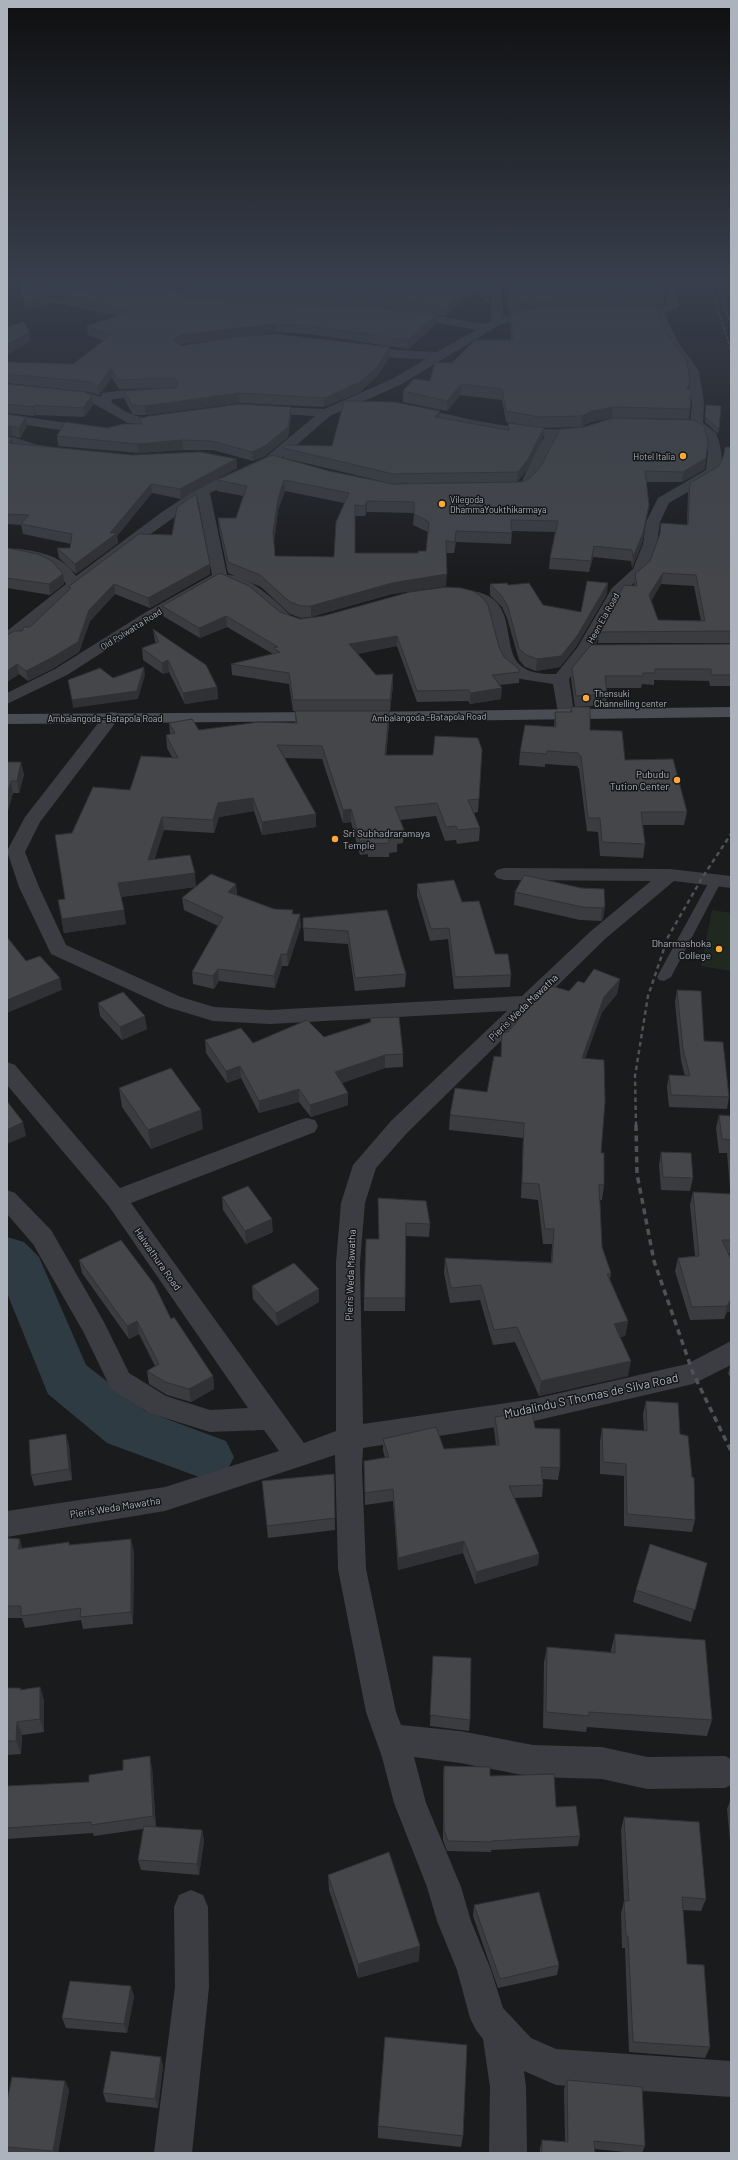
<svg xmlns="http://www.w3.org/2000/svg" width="738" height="2160" viewBox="0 0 738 2160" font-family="Barlow,sans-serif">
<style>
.green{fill:#202920}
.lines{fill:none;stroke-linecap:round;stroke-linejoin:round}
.river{fill:#2f3b42;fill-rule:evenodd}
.lane{fill:#3b3d42;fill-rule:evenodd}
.street{fill:#3b3d42;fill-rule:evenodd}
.secondary{fill:#494c52;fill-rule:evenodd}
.rail-far2{stroke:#4e5157;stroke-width:1.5;stroke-dasharray:3 2;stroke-linecap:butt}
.rail-far1{stroke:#4e5157;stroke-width:2.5;stroke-dasharray:4.5 3.5;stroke-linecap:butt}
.rail{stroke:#4e5157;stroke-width:3.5;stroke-dasharray:6 4.5;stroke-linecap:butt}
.wall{fill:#3a3c40;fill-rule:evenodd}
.shaded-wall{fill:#303134}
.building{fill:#44464a;stroke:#303134;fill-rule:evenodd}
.poi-dot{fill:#faa836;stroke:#151618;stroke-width:1.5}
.labels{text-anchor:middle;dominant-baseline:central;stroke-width:3;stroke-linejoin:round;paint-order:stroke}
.far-poi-label{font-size:9px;fill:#adb3bd;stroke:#151618;text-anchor:start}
.far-street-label{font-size:9px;fill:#adb3bd;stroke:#151618}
.poi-label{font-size:10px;fill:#adb3bd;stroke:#151618;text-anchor:end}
.street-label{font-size:10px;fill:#adb3bd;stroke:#151618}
.near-street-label{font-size:12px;fill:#adb3bd;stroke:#151618}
</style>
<rect width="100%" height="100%" fill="#1a1b1d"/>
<path class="green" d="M712 910 731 913V971L701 966Z"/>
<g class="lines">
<path class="river" d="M7 1237 24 1242 39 1257 86 1365 145 1411 226 1441 234 1457 226 1473 207 1480 107 1443 48 1394 7 1293Z"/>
<path class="lane" d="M716 876 722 880 671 977 664 981 659 980 657 977 710 880Z"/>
<g class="street">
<path d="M33 279H41L49 297C65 301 79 292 94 289L99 292 98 294C78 302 61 308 40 301Z"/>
<path d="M492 279H502L503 317 538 310 544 313 542 315 501 324 400 385 330 416 276 463 210 493 227 575C247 574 277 602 290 615L293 618 290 621H280L254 597 223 581 156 618 67 675 7 704V693L55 669 146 612 212 575 198 501C145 536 96 576 45 614 34 623 21 640 7 644V631L66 584C52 561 31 559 7 556V548C33 550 61 553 76 576L162 512 198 488 266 457 315 416 261 413 255 409 257 406 324 409 392 379 426 359 396 358 360 351 356 349 354 347 356 345 360 343 396 350 437 352 476 330 407 317 401 314 403 312 407 311 485 324 491 321Z"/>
<path d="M666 279H676L678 307 676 309 664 313 678 342 699 371 704 403 703 423 716 433C721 446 725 463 717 475L669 503 660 522 657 544 647 571 623 593 592 650 569 679 574 713 572 717H560L558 713 553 684 521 679 508 672 499 657 489 616 484 608 473 600 452 596 449 593 452 590C459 588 466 590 473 591 521 599 499 648 521 666 532 674 544 674 556 674L577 648 612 588 633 569 643 544 646 522 658 498 706 470 708 452 704 435 690 425 692 403 687 371 666 342 654 314 627 315 621 312C626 306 656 308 666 305Z"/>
<path d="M7 384 90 393 100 397 103 393C112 391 155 386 160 393L158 396 113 399 111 402C122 409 131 417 145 417 153 417 170 410 175 418L169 422 146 425 128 423 87 400 7 392Z"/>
<path d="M410 405C461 418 535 437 586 426L592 430 591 433 572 437H558L552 445 533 486C525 490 508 496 502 487L504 484 522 481 539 444 545 437 473 427 406 412 404 409Z"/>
<path d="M7 414 93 427 99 431 93 435 7 422Z"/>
<path d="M13 437 34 444 58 448 60 451 53 455 27 451 8 444V438Z"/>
<path d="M112 712 118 713 120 717 40 822 25 852 39 887 66 945 181 997 214 1007 270 1010 522 996 591 931 651 881 504 880 497 878 494 874 497 870 504 868 670 869 731 876V888L674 881 605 939 407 1133 376 1168 365 1203 360 1262 363 1424 534 1399 687 1364 731 1341V1365L693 1384 534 1421 363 1448 362 1468 366 1569 396 1712 401 1725 460 1731 533 1745 602 1747 647 1757 725 1756 731 1759V1785L725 1788 647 1789 602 1779 533 1777 460 1763 414 1757 426 1803 461 1887 471 1921 491 1970 503 2008 531 2038 556 2049 731 2061V2097L556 2085 524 2071 526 2087 527 2153H489L490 2087 483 2039 476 2030 470 2018 457 1970 437 1921 427 1887 394 1803 382 1757 366 1712 338 1569 335 1455 165 1511 7 1537V1511L165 1487 279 1451 264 1430 210 1432 149 1413 111 1389 84 1333 33 1244 7 1214V1190L15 1193 51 1230 104 1322 129 1373 166 1396 210 1410 248 1408 108 1205 7 1085V1062L15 1065 120 1188 299 1120 307 1118 315 1120 318 1126 315 1132 131 1203 304 1443 336 1431V1262L341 1203 353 1165 391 1121 507 1011 270 1024 213 1021 167 1007 51 954 19 887 7 851 25 817 106 713Z"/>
<path d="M191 1890 203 1895 208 1907 209 1987 192 2153H154L175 1987 174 1907 179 1895Z"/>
</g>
<g class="secondary">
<path d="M731 707V717L360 722 354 721 352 717 354 713 360 712Z"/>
<path d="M324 712 330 713 332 717 330 721 7 724V714Z"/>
</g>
<g class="rail-far2">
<path d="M709 279 731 351"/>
<path d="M716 279 731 325"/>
</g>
<path class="rail-far1" d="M636 1126 635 1076 648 996 668 937 702 878 731 834"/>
<path class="rail" d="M636 1125 637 1174 654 1261 693 1373 731 1451"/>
</g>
<g class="wall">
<path d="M19 279H33L37 293 47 304 25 310Z"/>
<path d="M42 279H492L489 304 474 290 445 316 407 310 194 299 177 288 114 282 79 292 193 299 436 315V324L408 349 309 334 276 332 251 335 390 347V356L378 375 360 392 324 407 240 403 146 415H133L125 400 124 391 171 388H172L119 389 112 378 99 395 90 392 7 383V362L73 364 104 341 88 335 87 326 116 316 66 305 65 296 61 297 50 296ZM220 339 181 346 179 345 181 344Z"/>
<path d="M503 279H662L664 304 657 307H654L689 389 692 393 689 419 612 418 591 422 581 427 538 428 506 422 502 400 460 395 447 411 403 402V391L430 381 452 363 511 340 510 323V314L512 313 509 314 506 284 504 287Z"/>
<path d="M7 384 93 405 84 417 35 415 34 416 7 413Z"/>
<path d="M706 405 719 429 718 434 705 422Z"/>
<path d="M440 411V418L508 430V423L543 438 528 469 517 482 393 484 284 458V448L332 446Z"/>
<path d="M7 414 27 426 20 438 13 436 9 437 13 444 132 455 236 459 237 468 181 499 152 493 117 536 118 543 76 574 59 558 57 548H70L71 544 23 534 21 525 7 524Z"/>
<path d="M291 416 288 437 265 456 253 461 213 450H183L138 453 58 446 57 436 107 428 140 424 139 419Z"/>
<path d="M725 447H731V643H598L599 632 634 586 635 574 687 525 688 493 690 483 719 466 723 458ZM661 584 694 586 701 621 658 620 651 601Z"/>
<path d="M541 466 705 469 682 482H646L649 505 647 516 642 544 632 568 631 561 593 557 589 572 549 569 550 558 555 532 512 531 511 544 456 542 454 553H446V586L392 594 311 617 301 618 290 614 261 587 228 573 219 529 218 518H236L243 496 217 491V480L329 471 393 484 522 482 530 478ZM285 491 344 503 334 557 275 556 274 542 278 510ZM367 512 414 513 413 525 428 532 426 551 418 553H355V516H365Z"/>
<path d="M7 548 63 574 64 584 50 595 7 588Z"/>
<path d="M210 564V574L150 608 115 594 90 621 79 652 54 668 28 681 19 674 7 682V635L22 631 30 627 68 590V587Z"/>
<path d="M490 584 508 585 543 605 581 612 607 594 576 647 560 667 536 671 525 667 519 660 507 618 502 607 490 595Z"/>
<path d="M162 606 280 612 300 619 499 647 504 657 520 672 519 683 499 685 501 699 470 704 468 701 417 702 397 646 357 654 376 675 393 685 390 711H389V724L386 755H433L482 750 478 812 474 813 480 828 479 841 457 844 456 840 445 841 436 816 400 820 404 830 403 843 397 844V852L389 853V857H368V854L360 855 351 822 343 823 322 759 285 758 316 827 262 835 254 811 219 817 214 833 164 830 154 859 196 887 236 884 237 895 274 909 293 910V914L301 926 288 966H282L275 988 219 981 214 989 193 984 192 972 218 926 184 910 182 898 195 887 121 897 126 924 64 933 58 900 65 899 72 833 130 790 172 757 167 748 166 735 170 734 169 723 199 730 295 723V711H293L289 684 232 675 231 664 273 654 227 627 200 638 163 616Z"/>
<path d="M153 629 217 687 218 699 185 704 169 672 163 674 143 660 142 648 156 643 155 641Z"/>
<path d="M731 644V686H710L709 681 654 680V685L642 684 641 688H607V694L606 705 575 707 571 679 572 668Z"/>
<path d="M571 707 590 730 625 760 687 812 684 825H643L645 844 643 858 600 856 598 832 587 831 579 769 577 766 545 764V767L519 765 520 752 554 727 555 712H570Z"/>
<path d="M7 762 24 774 19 793H13L7 814Z"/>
<path d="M417 884 462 902 495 954 511 975 510 987 454 989 448 939 430 941 417 896Z"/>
<path d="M515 892 605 906 603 919 601 921 580 920 514 905Z"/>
<path d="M387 910 406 974 405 987 355 991 348 944 304 941 303 918Z"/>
<path d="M620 979 617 994 602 1012 585 1058 601 1153 604 1185 602 1200H600L602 1247 611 1273 610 1279 628 1321 625 1336 620 1337 628 1376 539 1396 515 1342 493 1345 480 1300 450 1303 444 1273 445 1258 551 1262 552 1244H543L538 1200 521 1198 523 1138 449 1130 450 1115 487 1092 501 1057 502 1032H508L569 991 584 983Z"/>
<path d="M677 990 704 1041 729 1097 727 1109 669 1107 667 1087 669 1075 685 1076 681 1061 675 1002Z"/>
<path d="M98 1003 147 1029 122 1040 100 1016Z"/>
<path d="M370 1018 403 1054V1067L385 1068 342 1083 348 1093V1105L311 1117 299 1102 259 1113 241 1078 227 1083 206 1053 205 1040 253 1043 324 1037 370 1022Z"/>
<path d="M119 1088 203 1129 151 1149 122 1107Z"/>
<path d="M719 1115 731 1116V1188H730L727 1153H719L716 1128Z"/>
<path d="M661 1152 693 1178 690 1191 661 1190 659 1165Z"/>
<path d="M693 1192 731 1194V1254L729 1253 731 1259V1311L727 1312 724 1319 690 1320 675 1271 678 1258 695 1256 690 1205Z"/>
<path d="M222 1197 273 1232 246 1244 223 1210Z"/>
<path d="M378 1198 430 1224 429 1237 406 1236 405 1311H364V1298L379 1239Z"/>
<path d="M79 1260 171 1319 213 1376 214 1389 191 1402 167 1395 149 1384 147 1371 155 1366 139 1334 129 1339 82 1273Z"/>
<path d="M252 1286 319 1289V1302L277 1326 253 1299Z"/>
<path d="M731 1361V1378L728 1374Z"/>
<path d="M646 1401 680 1434 695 1520 692 1532 624 1526V1476L600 1474V1441L602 1428 644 1431 643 1414Z"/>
<path d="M495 1417 535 1428 560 1468 558 1480 543 1479V1485L542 1497 515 1498 539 1554 538 1565 475 1584 463 1553 398 1570 393 1501 365 1505 364 1461 385 1458 383 1451V1439L444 1449 496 1446 494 1429Z"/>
<path d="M69 1445 72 1480 34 1486 31 1475Z"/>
<path d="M334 1474 335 1530 268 1538 262 1481Z"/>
<path d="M7 1538 23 1548 69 1545 134 1552 133 1624 83 1629 81 1620 25 1628 22 1618H7Z"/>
<path d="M707 1563 691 1622 633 1602 636 1590Z"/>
<path d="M615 1634 712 1720 707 1736 587 1727 586 1732 543 1728 544 1662 547 1647 611 1652V1650Z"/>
<path d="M433 1656 470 1720 469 1731 430 1726Z"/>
<path d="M40 1687 44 1701V1732L22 1735 21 1754 7 1755V1688H21V1690Z"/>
<path d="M444 1766 490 1776 556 1807 580 1836 578 1846 491 1850V1852L447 1851 443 1840V1776Z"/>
<path d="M152 1767 156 1827 202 1830 204 1841 199 1875 141 1870 138 1860 143 1829 94 1836 93 1833 7 1839V1786L89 1782Z"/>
<path d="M731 1799V1851L727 1809Z"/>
<path d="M624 1817 706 1899 701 1911 683 1910 687 1964 710 2047 705 2058 629 2052 625 1948H622L621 1913 624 1901 621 1830Z"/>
<path d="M328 1875 419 1961 358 1978 329 1890Z"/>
<path d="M474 1906 559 1965 557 1975 498 1988 473 1916Z"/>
<path d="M134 1996 127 2033 66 2028 62 2018Z"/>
<path d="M163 2066 158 2108 106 2102 103 2093Z"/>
<path d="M567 2080 645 2146 642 2153H634L595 2149V2153H540V2148L542 2140 565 2142 564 2089Z"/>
<path d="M65 2081 69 2090 58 2153H7V2101Z"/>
<path d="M378 2126 463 2136 461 2147 378 2138Z"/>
</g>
<g class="shaded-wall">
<path d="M96 279H114V282L61 297 60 289Z"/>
<path d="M491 279H492L489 304V296Z"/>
<path d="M504 279H506V284L504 287Z"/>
<path d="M474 282V290L445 316V308Z"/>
<path d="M46 296 47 304 25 310 24 302Z"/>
<path d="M665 296 664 304 657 307 658 298Z"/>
<path d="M528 301 527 310 509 314V306Z"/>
<path d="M436 315V324L408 349V340Z"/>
<path d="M276 324V332L181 344 174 349 173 340 180 335Z"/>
<path d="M29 332 31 341 7 355V345Z"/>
<path d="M390 347V356L378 375 360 392 324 407V398Z"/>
<path d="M111 368 112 378 99 395 98 386Z"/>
<path d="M690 381 689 391 687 389Z"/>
<path d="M461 384 460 395 447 411V401Z"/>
<path d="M239 393 240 403 146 415 145 406Z"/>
<path d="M92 396 93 405 84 417 83 408Z"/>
<path d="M34 405 35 415 34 416 33 407Z"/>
<path d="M291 407V416L288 437 265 456 253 461 252 452Z"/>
<path d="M613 407 612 418 591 422 581 427 582 416 592 411Z"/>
<path d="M440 411 439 421 435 417Z"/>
<path d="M26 417 27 426 20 438 19 428Z"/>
<path d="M11 426 13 436 7 437V427Z"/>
<path d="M544 428 543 438 528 469 517 482 518 472Z"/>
<path d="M12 438 14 447 9 443Z"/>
<path d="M182 440 183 450 138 453 137 444Z"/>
<path d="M706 458 705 469 682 482 683 472Z"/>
<path d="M236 459 237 468 181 499 180 489Z"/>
<path d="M284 480 285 491 278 510 274 543 273 532 278 499Z"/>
<path d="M151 484 152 493 117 536 118 543 76 574 75 564 110 533Z"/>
<path d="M367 501V512L365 516V506Z"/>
<path d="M649 505 647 516 642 544 632 568 633 557Z"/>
<path d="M456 531V542L454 553Z"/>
<path d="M594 546 593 557 589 572 591 561Z"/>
<path d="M210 564V574L150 608 148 598Z"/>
<path d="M663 573 661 584 648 606 649 595Z"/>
<path d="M63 574 64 584 50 595 49 584Z"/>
<path d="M447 574 446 586 392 594 311 617V606L392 583Z"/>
<path d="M608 583 607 594 576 647 560 667 536 671 537 659Z"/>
<path d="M114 584 115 594 90 621 79 652 54 668 28 681 26 671 89 610Z"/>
<path d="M226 616 227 627 200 638 199 628Z"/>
<path d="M397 636V646L349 655V644Z"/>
<path d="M168 660 169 672 163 674 162 663Z"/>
<path d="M17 664 19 674 7 682V671Z"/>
<path d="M144 667 145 675 138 699 73 708 72 700Z"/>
<path d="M393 674V685L390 711V700Z"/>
<path d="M217 687 218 699 185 704 183 693Z"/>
<path d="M502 688 501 699 470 704V693Z"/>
<path d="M389 711V724L385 768V755Z"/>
<path d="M21 762 24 774 19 793 17 781Z"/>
<path d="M11 781 13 793 7 814V794Z"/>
<path d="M253 798 254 811 219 817 214 833 213 820 218 803Z"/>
<path d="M351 809V822L343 823V810Z"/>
<path d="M316 814V827L262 835V822Z"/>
<path d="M162 817 164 830 150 874 148 860Z"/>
<path d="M195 873 196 887 120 897 118 883Z"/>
<path d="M236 884 237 896 228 892Z"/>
<path d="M605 906 603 919 601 921 602 908Z"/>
<path d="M124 910 126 924 64 933 62 919Z"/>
<path d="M300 914 301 926 288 966 287 954Z"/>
<path d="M281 954 282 966 275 988 274 976Z"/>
<path d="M218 969 219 981 214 989 213 976Z"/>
<path d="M60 978 62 990 7 1013V1000Z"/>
<path d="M620 979 617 994 602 1012 580 1073 582 1058 604 997Z"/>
<path d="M145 1016 147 1029 122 1040 120 1027Z"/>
<path d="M385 1055V1068L335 1085V1072Z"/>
<path d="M240 1066 241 1078 227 1083 226 1071Z"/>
<path d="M299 1089V1102L259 1113V1101Z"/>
<path d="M348 1093V1105L311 1117 310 1105Z"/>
<path d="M201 1110 203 1129 151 1149 148 1130Z"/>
<path d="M23 1122 26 1136 7 1144V1130Z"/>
<path d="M272 1219 273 1232 246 1244 245 1231Z"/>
<path d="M319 1289V1302L277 1326 276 1313Z"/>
<path d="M731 1299V1311L727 1312 724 1319 727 1306Z"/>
<path d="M137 1321 139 1334 129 1339 127 1326Z"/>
<path d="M628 1321 625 1336 611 1339 614 1324Z"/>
<path d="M631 1361 628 1376 539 1396 541 1381Z"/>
<path d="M213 1376 214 1389 191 1402 189 1389Z"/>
<path d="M66 1434 69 1445 72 1480 69 1469Z"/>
<path d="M20 1539 23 1551 18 1549Z"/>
<path d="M131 1539 134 1552 133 1624 131 1612Z"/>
<path d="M464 1541 463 1553 398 1570V1558Z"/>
<path d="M539 1554 538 1565 475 1584 476 1572Z"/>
<path d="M40 1687 44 1701V1732L40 1719Z"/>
<path d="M17 1722 22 1735 21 1754 16 1741Z"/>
<path d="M150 1756 152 1767 156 1827 153 1816Z"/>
<path d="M202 1830 204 1841 199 1875 197 1864Z"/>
<path d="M420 1946 419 1961 358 1978V1964Z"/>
<path d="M131 1986 134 1996 127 2033 124 2024Z"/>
<path d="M161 2057 163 2066 158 2108 155 2099Z"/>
<path d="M65 2081 69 2090 58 2153H54L53 2151Z"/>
</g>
<g class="building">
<path d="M19 279H33L37 293 46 296 24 302Z"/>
<path d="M45 279H96L60 289 49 288Z"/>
<path d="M168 279H491L489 296 474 282 445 308 407 301 194 290 177 279Z"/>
<path d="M507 279H662L665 296 658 298 528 301 509 306Z"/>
<path d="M113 282 168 287 193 299 407 310 436 315 408 340 309 326 276 324 180 335 173 340 181 346 235 337 276 334 390 347 378 366 360 382 324 398 239 393 145 406 132 405 124 391 171 388 176 387 178 382 174 378 118 380 111 368 98 386 89 382 7 374V362L73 364 111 335 87 326 131 311 65 296Z"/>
<path d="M654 306 666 333 687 362 690 381 687 389 691 390 692 393 689 398 691 399 690 409 613 407 592 411 582 416 539 417 506 411 502 389 461 384 447 401 403 391 414 379 430 381 435 362 452 363 475 340H513L510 314 528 309Z"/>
<path d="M24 321 29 332 7 345V328Z"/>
<path d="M7 384 85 392 92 396 83 408 34 405 33 407 7 404Z"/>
<path d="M347 401 394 402 440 411 435 417 509 430 508 423 544 428 528 459 518 472 393 474 284 448 287 445 332 446 344 402Z"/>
<path d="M240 404 291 407 288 427 265 446 252 452 212 441 182 440 137 444 57 436 65 422 107 428 123 424H142L139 419 149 416Z"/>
<path d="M706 405 721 406 719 429 705 417Z"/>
<path d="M7 414 26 417 19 428 11 426 7 427Z"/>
<path d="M613 418 694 420 704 426 708 442 706 458 683 472 645 471 649 505 643 533 633 557 632 550 594 546 591 561 550 558 558 521 511 520 512 533 456 531 455 542 446 541 447 574 392 583 311 606H301L290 602 260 575 228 562 218 518H236L247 486 217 480 272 455 329 471 393 484 522 482 530 478 541 466 560 429 584 427ZM284 480 349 493 336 522 334 557 275 556 273 532 278 499ZM367 501 414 502V514L429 522 426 551H418V553H355V505L365 506Z"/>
<path d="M7 436 12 438 9 443 132 455 200 452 236 459 180 489 151 484 110 533H117L75 564 57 548H70L72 534 21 524 29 515 7 514Z"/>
<path d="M725 447H731V631L599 632 624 585 637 586 635 574 650 561 660 534 661 523 688 525 690 483 719 466 724 455ZM663 573 696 575 705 621 658 620 649 595Z"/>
<path d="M196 494 210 564 148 598 114 584 89 610 78 642 53 657 26 671 17 664 7 671V635L14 631H22L24 627H30L71 588 68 587 139 534 172 535 177 507Z"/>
<path d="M7 548 38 554 52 561 63 574 49 584 7 578Z"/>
<path d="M220 573 249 586 280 612 300 619 323 616 410 592 446 587 461 588 473 591 482 597 488 605 499 647 504 657 518 668 520 672 492 675 502 688 470 693 469 690 417 691 397 636 349 644 376 675 393 674 390 700H293L289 673 231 664 280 652 273 648 278 647 226 616 199 628 162 606Z"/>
<path d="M587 581 608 583 577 636 561 656 537 659 526 655 519 649 508 607 502 596 490 584 507 583 508 585 529 583 543 605 581 612Z"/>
<path d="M153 629 206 665 217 687 183 693 168 660 162 663 142 648 159 642Z"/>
<path d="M731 644V675H711V669H655V673H643V676H605L607 694 576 696 572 668 591 645Z"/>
<path d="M144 667 137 691 72 700 68 680 100 668 113 678Z"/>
<path d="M571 707H590V730L622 731 625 760 673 759 687 812H641L645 844 602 842 600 818H588L581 756 578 753 547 751 546 754 520 752 525 725 556 727 555 712H572Z"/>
<path d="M295 711H389L385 755H433L435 736 478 738 482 750 479 799 468 800 480 828 458 830 456 826 446 827 437 803 395 807 404 830 395 831 397 838 389 839V843L368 844V841H360L351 809 343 810 322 746 277 745 316 814 262 822 253 798 218 803 213 820 162 817 148 860 190 855 195 873 118 883 124 910 62 919 58 900 65 899 55 835 72 833 93 787 130 790 141 756 178 758 166 735 175 733 169 723 192 719 199 730 259 722 297 723Z"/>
<path d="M7 762H21L17 781H11L7 794Z"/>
<path d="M211 874 236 884 228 892 274 909 293 910 292 914H300L287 954H281L274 976 218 969 213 976 192 972 223 917 182 898Z"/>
<path d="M524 875 581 888 604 889 605 906 602 908 582 907 515 892Z"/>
<path d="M454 880 462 902 479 901 495 954H508L511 975 455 977 449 928 431 929 417 884Z"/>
<path d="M387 910 406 974 355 978 348 931 303 928V918Z"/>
<path d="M7 937 26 961 40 956 60 978 7 1000Z"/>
<path d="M594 969 620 979 604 997 582 1058 604 1060 605 1102 601 1153H604V1185L599 1184 602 1247 611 1273 607 1274 628 1321 614 1324 631 1361 541 1381 517 1327 494 1330 481 1285 451 1288 445 1258 552 1263 554 1229H545L539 1184 522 1183 524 1123 450 1115 455 1088 487 1092 494 1056 501 1057 502 1032H508L548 985 569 991 578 981 584 983Z"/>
<path d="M677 990 701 991 704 1041 723 1042 729 1097 671 1095 669 1075 690 1076 683 1049Z"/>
<path d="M123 992 145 1016 120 1027 98 1003Z"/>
<path d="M399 1017 403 1054 385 1055 335 1072 348 1093 310 1105 299 1089 259 1101 240 1066 226 1071 205 1040 241 1028 253 1043 307 1020 324 1037 371 1022 370 1018Z"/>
<path d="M171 1068 201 1110 148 1130 119 1088Z"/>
<path d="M7 1101 23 1122 7 1130Z"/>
<path d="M719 1115 731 1116V1152L730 1140 722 1139Z"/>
<path d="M661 1152 691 1153 693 1178 663 1177Z"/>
<path d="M248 1186 272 1219 245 1231 222 1197Z"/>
<path d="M693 1192 731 1194V1240H722L731 1259V1299L727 1306 692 1307 678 1258 699 1256Z"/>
<path d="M378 1198 426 1201 430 1224 406 1223 405 1298H364L366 1239H379Z"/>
<path d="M121 1240 154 1284 171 1319 174 1317 213 1376 189 1389 165 1382 147 1371 159 1364 137 1321 127 1326 79 1260Z"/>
<path d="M294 1263 319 1289 276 1313 252 1286Z"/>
<path d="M646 1401 678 1403 680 1434 688 1436 692 1477 694 1478 695 1520 627 1514 626 1464 603 1462 602 1428 647 1431Z"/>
<path d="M532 1411 535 1428 560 1429V1468L541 1467 543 1485 509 1486 539 1554 476 1572 464 1541 398 1558 393 1489 365 1493 364 1461 389 1457 383 1439 436 1427 444 1449 499 1445 495 1417Z"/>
<path d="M66 1434 69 1469 31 1475 29 1440Z"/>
<path d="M334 1474 335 1518 267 1526 262 1481Z"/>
<path d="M7 1538 20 1539 18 1549 69 1542V1545L131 1539V1612L80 1617 81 1608 21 1616V1606H7Z"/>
<path d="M650 1544 707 1563 695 1610 636 1590Z"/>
<path d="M615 1634 705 1640 712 1720 589 1712V1716L546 1712 547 1647 615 1653Z"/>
<path d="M433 1656 471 1658 470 1720 430 1715Z"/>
<path d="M40 1687V1719L17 1722 16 1741H7V1688H21L20 1690Z"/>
<path d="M150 1756 153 1816 91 1825V1822L7 1828V1786L89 1782V1775L123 1770V1760Z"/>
<path d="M444 1766 490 1767V1776L554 1774 556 1807 576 1806 580 1836 492 1841V1842L448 1841 444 1830Z"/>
<path d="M624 1817 699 1822 706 1899 682 1897 687 1964 704 1965 710 2047 633 2042 628 1936H626L624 1901H629Z"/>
<path d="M144 1826 202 1830 197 1864 138 1860Z"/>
<path d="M389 1852 420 1946 358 1964 328 1875Z"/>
<path d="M539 1892 559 1965 500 1979 474 1905Z"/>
<path d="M70 1981 131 1986 124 2024 62 2018Z"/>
<path d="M385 2037 467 2045 463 2136 378 2126Z"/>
<path d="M111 2051 161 2057 155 2099 103 2093Z"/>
<path d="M12 2077 65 2081 53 2151 7 2147V2101Z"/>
<path d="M567 2080 642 2087 645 2146 594 2141 595 2153H542V2140L568 2142Z"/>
</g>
<linearGradient id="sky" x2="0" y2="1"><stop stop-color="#0e0f10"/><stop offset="0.48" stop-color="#383f4c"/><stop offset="1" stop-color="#383f4c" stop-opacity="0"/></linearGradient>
<rect width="738" height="581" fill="url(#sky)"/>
<g class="poi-dot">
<circle cx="683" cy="456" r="4"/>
<circle cx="442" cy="504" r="4"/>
<circle cx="586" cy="698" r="4"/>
<circle cx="677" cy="780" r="4"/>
<circle cx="335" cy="839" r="4"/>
<circle cx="719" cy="949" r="4"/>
</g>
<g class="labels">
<g class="far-poi-label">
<text x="675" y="456" text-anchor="end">Hotel Italia</text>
<text x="450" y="499">Vilegoda<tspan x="450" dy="10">DhammaYoukthikarmaya</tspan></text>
<text x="594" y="693">Thensuki<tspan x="594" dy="10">Channelling center</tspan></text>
</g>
<g class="far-street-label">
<text transform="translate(603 618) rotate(-61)">Heen Ela Road</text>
<text transform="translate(131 629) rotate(-32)">Old Polwatta Road</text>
<text transform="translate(429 717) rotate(-1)">Ambalangoda -Batapola Road</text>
<text x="105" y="718">Ambalangoda -Batapola Road</text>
</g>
<g class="poi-label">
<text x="669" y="774">Pubudu<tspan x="669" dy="12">Tution Center</tspan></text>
<text x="343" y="833" text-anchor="start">Sri Subhadraramaya<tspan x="343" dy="12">Temple</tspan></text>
<text x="711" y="943">Dharmashoka<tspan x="711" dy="12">College</tspan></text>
</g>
<g class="street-label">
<text transform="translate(523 1007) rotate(-44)">Pieris Weda Mawatha</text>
<text transform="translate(158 1259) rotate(55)">Halwathura Road</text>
<text transform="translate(350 1275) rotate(-88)">Pieris Weda Mawatha</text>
<text transform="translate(115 1507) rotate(-9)">Pieris Weda Mawatha</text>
</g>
<g class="near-street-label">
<text transform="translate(591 1395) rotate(-12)">Mudalindu S Thomas de Silva Road</text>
</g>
</g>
<rect width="738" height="2160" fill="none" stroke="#adb3bd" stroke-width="16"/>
</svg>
